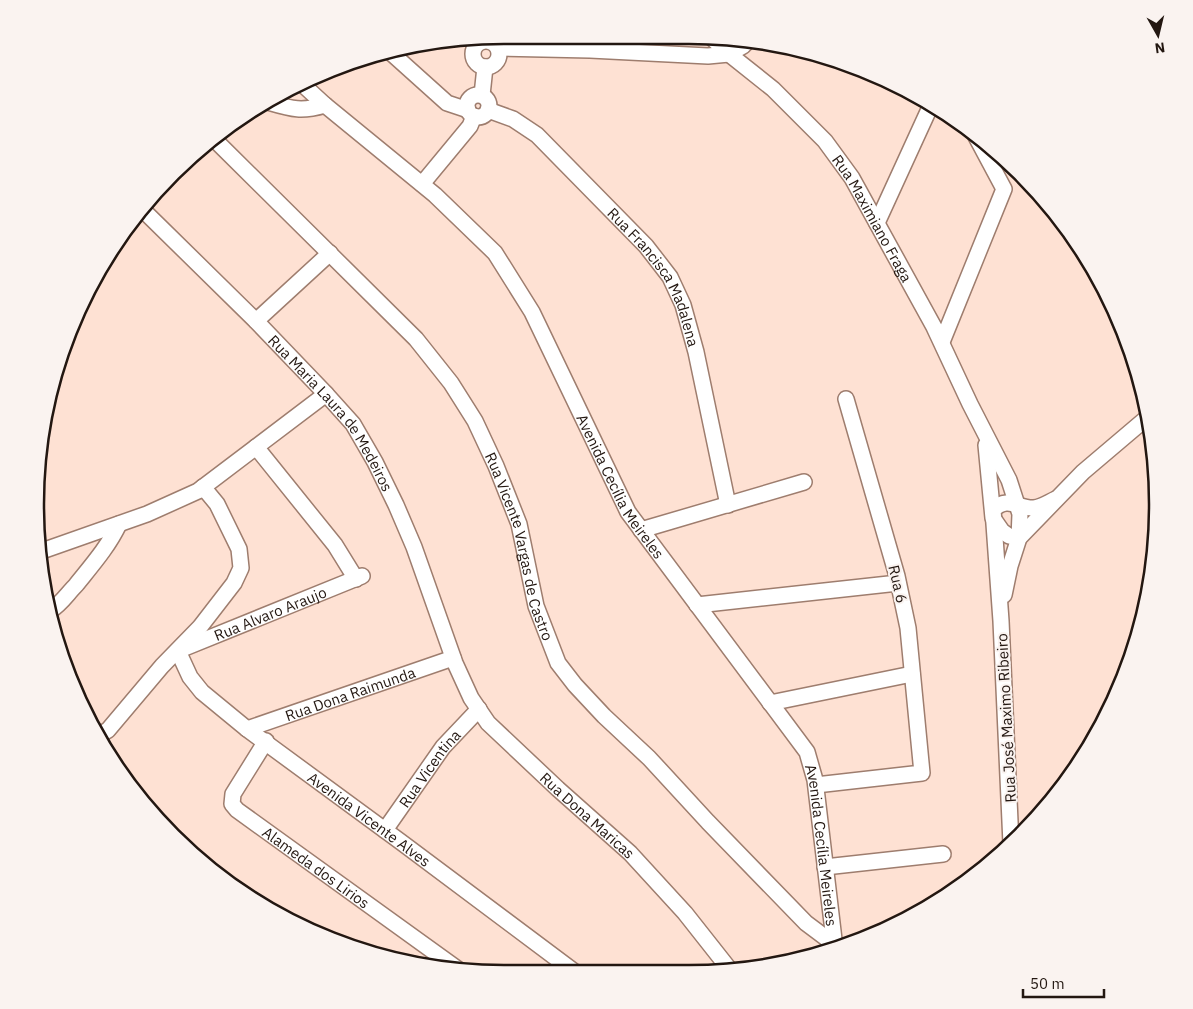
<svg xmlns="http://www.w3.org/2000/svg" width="1193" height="1009" viewBox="0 0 1193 1009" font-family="'IBM Plex Sans',sans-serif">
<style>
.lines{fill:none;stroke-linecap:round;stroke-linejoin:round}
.minor-casing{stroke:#9e7d6e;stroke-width:18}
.minor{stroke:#fff;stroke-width:15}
.labels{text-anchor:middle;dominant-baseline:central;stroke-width:4;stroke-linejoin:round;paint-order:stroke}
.street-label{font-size:15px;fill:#231711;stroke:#faf3f0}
.rim{fill:none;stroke:#231711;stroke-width:2.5}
</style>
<rect width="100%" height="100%" fill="#fee1d3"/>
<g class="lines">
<g class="minor-casing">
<g id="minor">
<path id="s1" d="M712 38 729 54 773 89 825 141 852 178 934 327 970 404 1009 480 1020 514 1019 538"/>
<circle cx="486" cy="54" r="13"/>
<path d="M499 48 590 50 708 56 729 54 743 46 750 39"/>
<path d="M388 50 447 103 468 110"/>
<path id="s2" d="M300 82 325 105 435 195 495 253 532 312 628 512 807 752 815 780 835 948"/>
<circle cx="478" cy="106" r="11"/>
<path d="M482 95 485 67"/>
<path d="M268 102C292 109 301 112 325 105"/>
<path id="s3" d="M488 110 513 119 537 135 646 246 670 277 683 305 696 352 728 505"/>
<path id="s4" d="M214 139 416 339 451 383 475 421 496 466 519 524 536 606 558 663 575 685 604 716 649 758 708 822 806 923 834 944"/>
<path d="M422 184 470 126 474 116"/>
<path id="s5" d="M143 210 256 321 326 394 353 424 375 462 396 505 414 547 455 663 471 698 488 723 558 789 630 853 685 913 730 970"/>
<path d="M877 223 931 105"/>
<path d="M256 321 330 253"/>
<path d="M942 342 1004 189 973 131"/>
<path d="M986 445 993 518 1002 531 1009 536 1019 538"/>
<path d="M256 447 335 545 356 579"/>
<path d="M641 530 804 482"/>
<path d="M39 552 147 514 198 491 326 394"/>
<path d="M1004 595 1010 566 1019 538 1083 472 1149 416"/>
<path d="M697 605 898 583"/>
<path d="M51 610C61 604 68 593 76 585 92 565 108 547 119 524"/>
<path id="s6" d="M182 649 362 576"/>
<path id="s7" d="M178 651 190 677 202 692 247 729 401 842 576 973"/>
<path d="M770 703 912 674"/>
<path id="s8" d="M247 729 453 658"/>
<path d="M98 736 108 730 162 666 200 627 234 583 241 568 239 549 217 504 203 487"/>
<path id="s9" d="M266 741 233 794 232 804 237 810 459 970"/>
<path d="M816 785 922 773 908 628 897 576 846 399"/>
<path id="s10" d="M385 830 443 747 479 709"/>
<path d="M1011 844 1001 621 993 510C1008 495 1018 509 1034 508 1042 507 1049 502 1056 499"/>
<path d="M825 867 943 854"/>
</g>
</g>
<use href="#minor" class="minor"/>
</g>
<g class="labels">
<g class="street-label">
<text stroke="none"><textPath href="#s1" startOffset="244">Rua Maximiano Fraga</textPath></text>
<text stroke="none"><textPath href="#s3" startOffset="242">Rua Francisca Madalena</textPath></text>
<text stroke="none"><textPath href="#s5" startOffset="278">Rua Maria Laura de Medeiros</textPath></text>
<text stroke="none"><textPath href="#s2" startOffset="525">Avenida Cecília Meireles</textPath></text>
<text stroke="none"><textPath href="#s4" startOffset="519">Rua Vicente Vargas de Castro</textPath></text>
<text transform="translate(898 584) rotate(77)">Rua 6</text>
<text stroke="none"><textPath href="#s6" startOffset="95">Rua Alvaro Araujo</textPath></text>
<text stroke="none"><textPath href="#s8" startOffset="109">Rua Dona Raimunda</textPath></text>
<text transform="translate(1006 718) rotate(-93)">Rua José Maximo Ribeiro</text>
<text stroke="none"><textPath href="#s10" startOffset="76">Rua Vicentina</textPath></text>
<text stroke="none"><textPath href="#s5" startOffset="765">Rua Dona Maricas</textPath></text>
<text stroke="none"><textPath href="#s7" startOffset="258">Avenida Vicente Alves</textPath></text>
<text stroke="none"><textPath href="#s2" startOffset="945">Avenida Cecília Meireles</textPath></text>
<text stroke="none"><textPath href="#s9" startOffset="178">Alameda dos Lirios</textPath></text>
</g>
</g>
<path d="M0 0H1193V1009H0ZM504 44H689A460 460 0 0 1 1149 504V505A460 460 0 0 1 689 965H504A460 460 0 0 1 44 505V504A460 460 0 0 1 504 44Z" fill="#faf3f0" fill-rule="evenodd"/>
<path class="rim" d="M504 44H689A460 460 0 0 1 1149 504V505A460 460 0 0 1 689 965H504A460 460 0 0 1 44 505V504A460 460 0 0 1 504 44Z"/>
<g transform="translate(1158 35) rotate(172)" stroke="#faf3f0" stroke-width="4" paint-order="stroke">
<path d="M0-4L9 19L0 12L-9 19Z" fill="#231711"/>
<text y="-8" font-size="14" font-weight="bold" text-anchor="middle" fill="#231711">N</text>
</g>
<path d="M1023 989v8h81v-8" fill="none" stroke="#231711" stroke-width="2.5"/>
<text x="1030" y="989" font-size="15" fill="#231711" stroke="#faf3f0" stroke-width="4" paint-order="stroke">50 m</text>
</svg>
